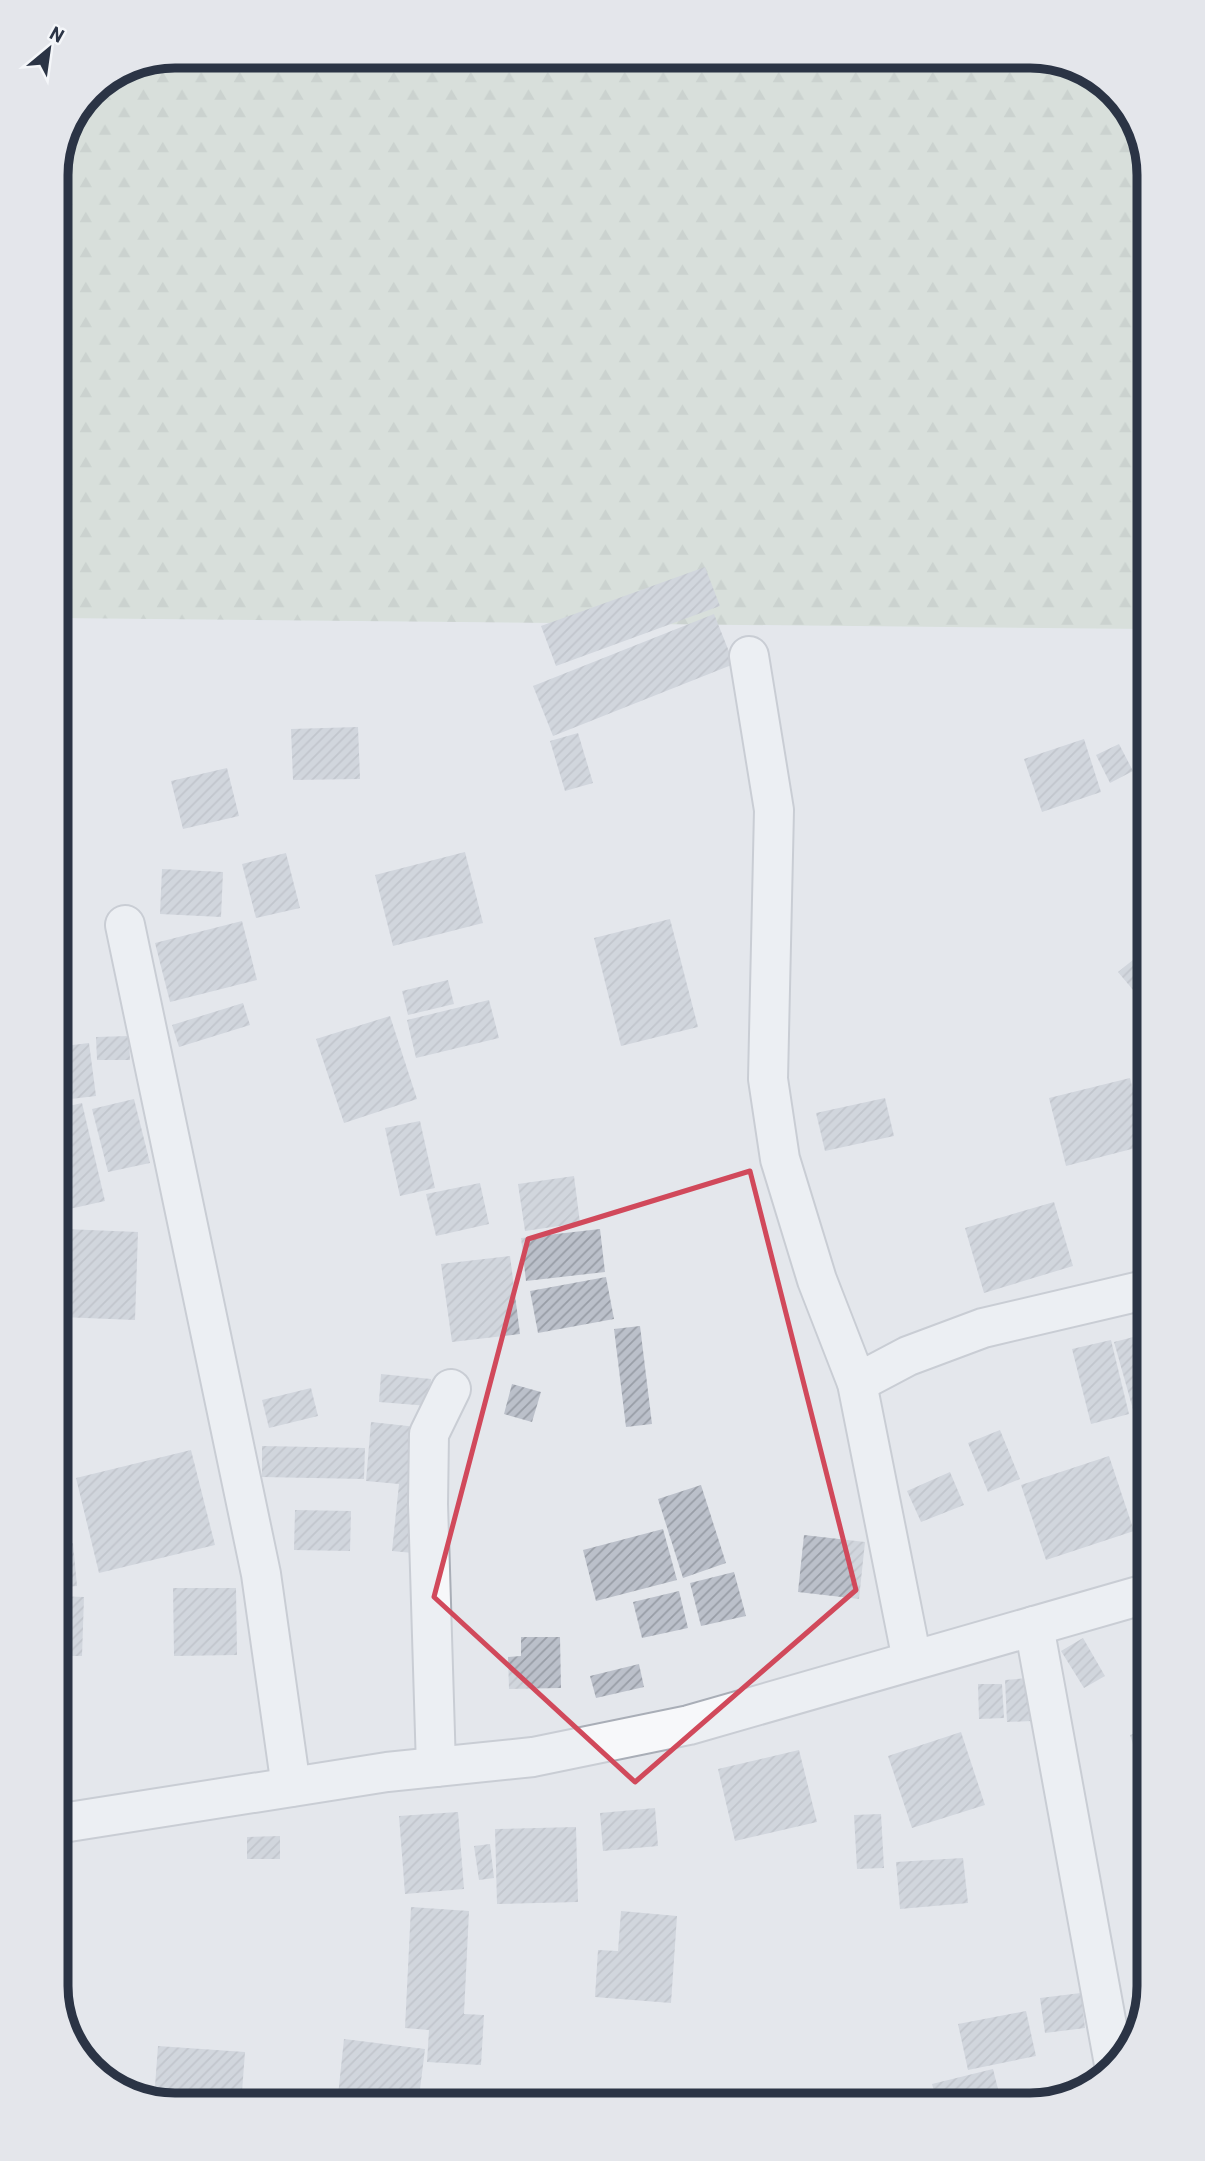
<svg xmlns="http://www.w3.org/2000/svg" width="1205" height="2161" viewBox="0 0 1205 2161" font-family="Barlow,sans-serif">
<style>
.forest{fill:url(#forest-firs)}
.building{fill:url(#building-hatch)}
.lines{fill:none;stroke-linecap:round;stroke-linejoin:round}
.minor-casing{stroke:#a9aeb7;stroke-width:42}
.minor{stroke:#f7f8fa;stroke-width:38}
.marked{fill:none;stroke:#d1495b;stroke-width:5;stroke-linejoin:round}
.rim{fill:none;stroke:#2b3445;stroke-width:9}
</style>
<defs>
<pattern id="forest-firs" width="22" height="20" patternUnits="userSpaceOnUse" patternTransform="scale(1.75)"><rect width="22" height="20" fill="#c9d6c5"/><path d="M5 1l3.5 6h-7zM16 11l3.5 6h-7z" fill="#adb8ab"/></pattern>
<pattern id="building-hatch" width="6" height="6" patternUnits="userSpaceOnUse" patternTransform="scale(1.75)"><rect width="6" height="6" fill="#bbc0ca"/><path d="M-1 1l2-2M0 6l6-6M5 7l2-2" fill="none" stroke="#989da6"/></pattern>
</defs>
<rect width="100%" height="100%" fill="#e4e7ec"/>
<path class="forest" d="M1038 56 1102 80 1140 129 1149 175V629L56 618V168L91 91 130 65Z"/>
<g class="building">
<path d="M705 567 720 606 556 666 541 626Z"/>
<path d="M714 614 734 664 553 736 533 686Z"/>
<path d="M358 727 360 779 293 780 291 729Z"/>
<path d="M578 733 593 783 565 791 550 741Z"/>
<path d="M1084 739 1101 792 1042 812 1024 759Z"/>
<path d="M1119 744 1133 771 1110 783 1096 755Z"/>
<path d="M227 768 239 816 183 829 171 781Z"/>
<path d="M465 852 483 923 393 946 375 875Z"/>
<path d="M286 853 300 908 256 918 242 864Z"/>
<path d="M162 869 223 872 221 917 160 914Z"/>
<path d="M670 919 698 1027 621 1046 594 938Z"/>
<path d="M242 921 257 980 170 1002 155 943Z"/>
<path d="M1149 947V1009L1118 972Z"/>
<path d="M448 980 454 1004 408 1015 402 991Z"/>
<path d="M489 1000 499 1038 416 1058 407 1020Z"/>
<path d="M243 1003 250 1025 179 1047 172 1025Z"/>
<path d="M390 1016 417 1099 344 1123 316 1039Z"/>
<path d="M129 1036 130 1060H97L96 1037Z"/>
<path d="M89 1043 96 1096 62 1100 56 1047Z"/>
<path d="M1130 1078 1147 1145 1066 1166 1049 1098Z"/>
<path d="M885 1098 894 1136 825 1151 816 1113Z"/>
<path d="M134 1099 150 1163 108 1172 92 1109Z"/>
<path d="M82 1103 105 1201 56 1212V1109Z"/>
<path d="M420 1121 435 1188 400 1196 385 1128Z"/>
<path d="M574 1176 580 1223 525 1231 518 1184Z"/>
<path d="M480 1183 489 1224 436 1236 426 1194Z"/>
<path d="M1054 1202 1073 1266 984 1293 965 1228Z"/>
<path d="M65 1229 138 1232 135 1320 61 1317Z"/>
<path d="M600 1229 605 1272 526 1281 521 1238Z"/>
<path d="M510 1256 520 1334 452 1342 441 1264Z"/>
<path d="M606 1277 614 1319 538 1333 530 1291Z"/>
<path d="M640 1326 652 1424 626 1427 614 1329Z"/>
<path d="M1149 1333V1409L1134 1413 1114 1342Z"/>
<path d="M1111 1340 1129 1414 1091 1424 1072 1349Z"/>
<path d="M381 1374 431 1379 429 1406 379 1402Z"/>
<path d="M512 1384 541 1392 532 1422 504 1414Z"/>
<path d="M311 1388 318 1416 269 1428 262 1400Z"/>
<path d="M371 1422 426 1428 413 1553 392 1551 399 1484 366 1481Z"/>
<path d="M1000 1430 1020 1479 988 1492 968 1443Z"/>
<path d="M262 1446 365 1448 364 1479 262 1477Z"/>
<path d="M191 1450 215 1545 99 1573 76 1478Z"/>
<path d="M1109 1456 1134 1531 1046 1560 1021 1485Z"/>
<path d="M950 1472 964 1505 921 1522 907 1491Z"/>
<path d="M701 1485 726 1563 683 1578 658 1499Z"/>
<path d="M295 1510 351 1511 350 1551 294 1550Z"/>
<path d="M663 1529 677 1580 596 1601 583 1550Z"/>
<path d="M804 1535 865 1542 859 1599 798 1592Z"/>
<path d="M73 1543 77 1586 56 1588V1544Z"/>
<path d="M734 1572 746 1616 701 1626 690 1583Z"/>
<path d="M173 1588H236L237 1655 174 1656Z"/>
<path d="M679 1591 688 1628 642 1638 633 1602Z"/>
<path d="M56 1596 84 1597 82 1656H56Z"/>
<path d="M521 1637H560L561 1688 509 1689 508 1657 521 1656Z"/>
<path d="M1083 1638 1105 1676 1084 1688 1061 1651Z"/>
<path d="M639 1664 644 1687 596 1698 590 1676Z"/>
<path d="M1029 1678 1032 1721 1007 1722 1005 1680Z"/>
<path d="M978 1684H1002L1004 1718 979 1719Z"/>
<path d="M1149 1728V1772L1143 1774 1130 1735Z"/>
<path d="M961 1732 985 1805 912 1828 888 1756Z"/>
<path d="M799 1750 817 1822 735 1841 718 1769Z"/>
<path d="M655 1808 658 1846 603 1851 600 1813Z"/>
<path d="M458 1812 464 1889 405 1894 399 1816Z"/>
<path d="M881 1814 884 1868 857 1869 854 1815Z"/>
<path d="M576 1827 578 1902 497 1904 495 1829Z"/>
<path d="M280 1836V1859H247V1837Z"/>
<path d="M490 1844 494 1878 479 1880 474 1846Z"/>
<path d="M963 1858 968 1903 900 1909 896 1862Z"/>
<path d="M411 1907 469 1911 464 2014 484 2015 481 2065 427 2062 429 2030 405 2028Z"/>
<path d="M621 1911 677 1916 671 2003 595 1997 598 1950 618 1951Z"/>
<path d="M1081 1993 1085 2028 1045 2033 1040 1998Z"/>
<path d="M1026 2011 1036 2056 968 2070 958 2024Z"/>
<path d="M344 2039 425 2049 418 2105H337Z"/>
<path d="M158 2046 245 2052 241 2105H168L154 2100Z"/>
<path d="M993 2069 1002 2105H938L932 2084Z"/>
<path d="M551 2095 586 2104V2105H548Z"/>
</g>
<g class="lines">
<g class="minor-casing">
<g id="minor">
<path d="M749 656 774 810 768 1079 780 1159 817 1280 857 1383 912 1660"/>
<path d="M125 925 261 1574 291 1787"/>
<path d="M857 1383 908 1356 983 1328 1149 1289"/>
<path d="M1034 1626 1114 2064"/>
<path d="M436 1767 428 1504 429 1434 451 1389"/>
<path d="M56 1824 387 1772 533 1757 689 1725 1149 1593"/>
</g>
</g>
<use href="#minor" class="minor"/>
</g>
<path d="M0 0H1205V2161H0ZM750 1171 856 1590 635 1782 434 1597 528 1239Z" fill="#e4e7ec" fill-opacity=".55" fill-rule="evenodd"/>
<path class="marked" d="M750 1171 856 1590 635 1782 434 1597 528 1239Z"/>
<path d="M0 0H1205V2161H0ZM175 68H1030A107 107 0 0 1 1137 175V1986A107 107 0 0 1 1030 2093H175A107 107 0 0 1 68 1986V175A107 107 0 0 1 175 68Z" fill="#e4e6eb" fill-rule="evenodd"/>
<path class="rim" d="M175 68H1030A107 107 0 0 1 1137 175V1986A107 107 0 0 1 1030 2093H175A107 107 0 0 1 68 1986V175A107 107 0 0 1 175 68Z"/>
<g transform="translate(49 49) rotate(29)" stroke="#f4f6f9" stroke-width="5" paint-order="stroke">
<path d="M0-5L12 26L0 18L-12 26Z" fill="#2b3445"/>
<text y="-10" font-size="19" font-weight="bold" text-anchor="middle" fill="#2b3445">N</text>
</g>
</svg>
